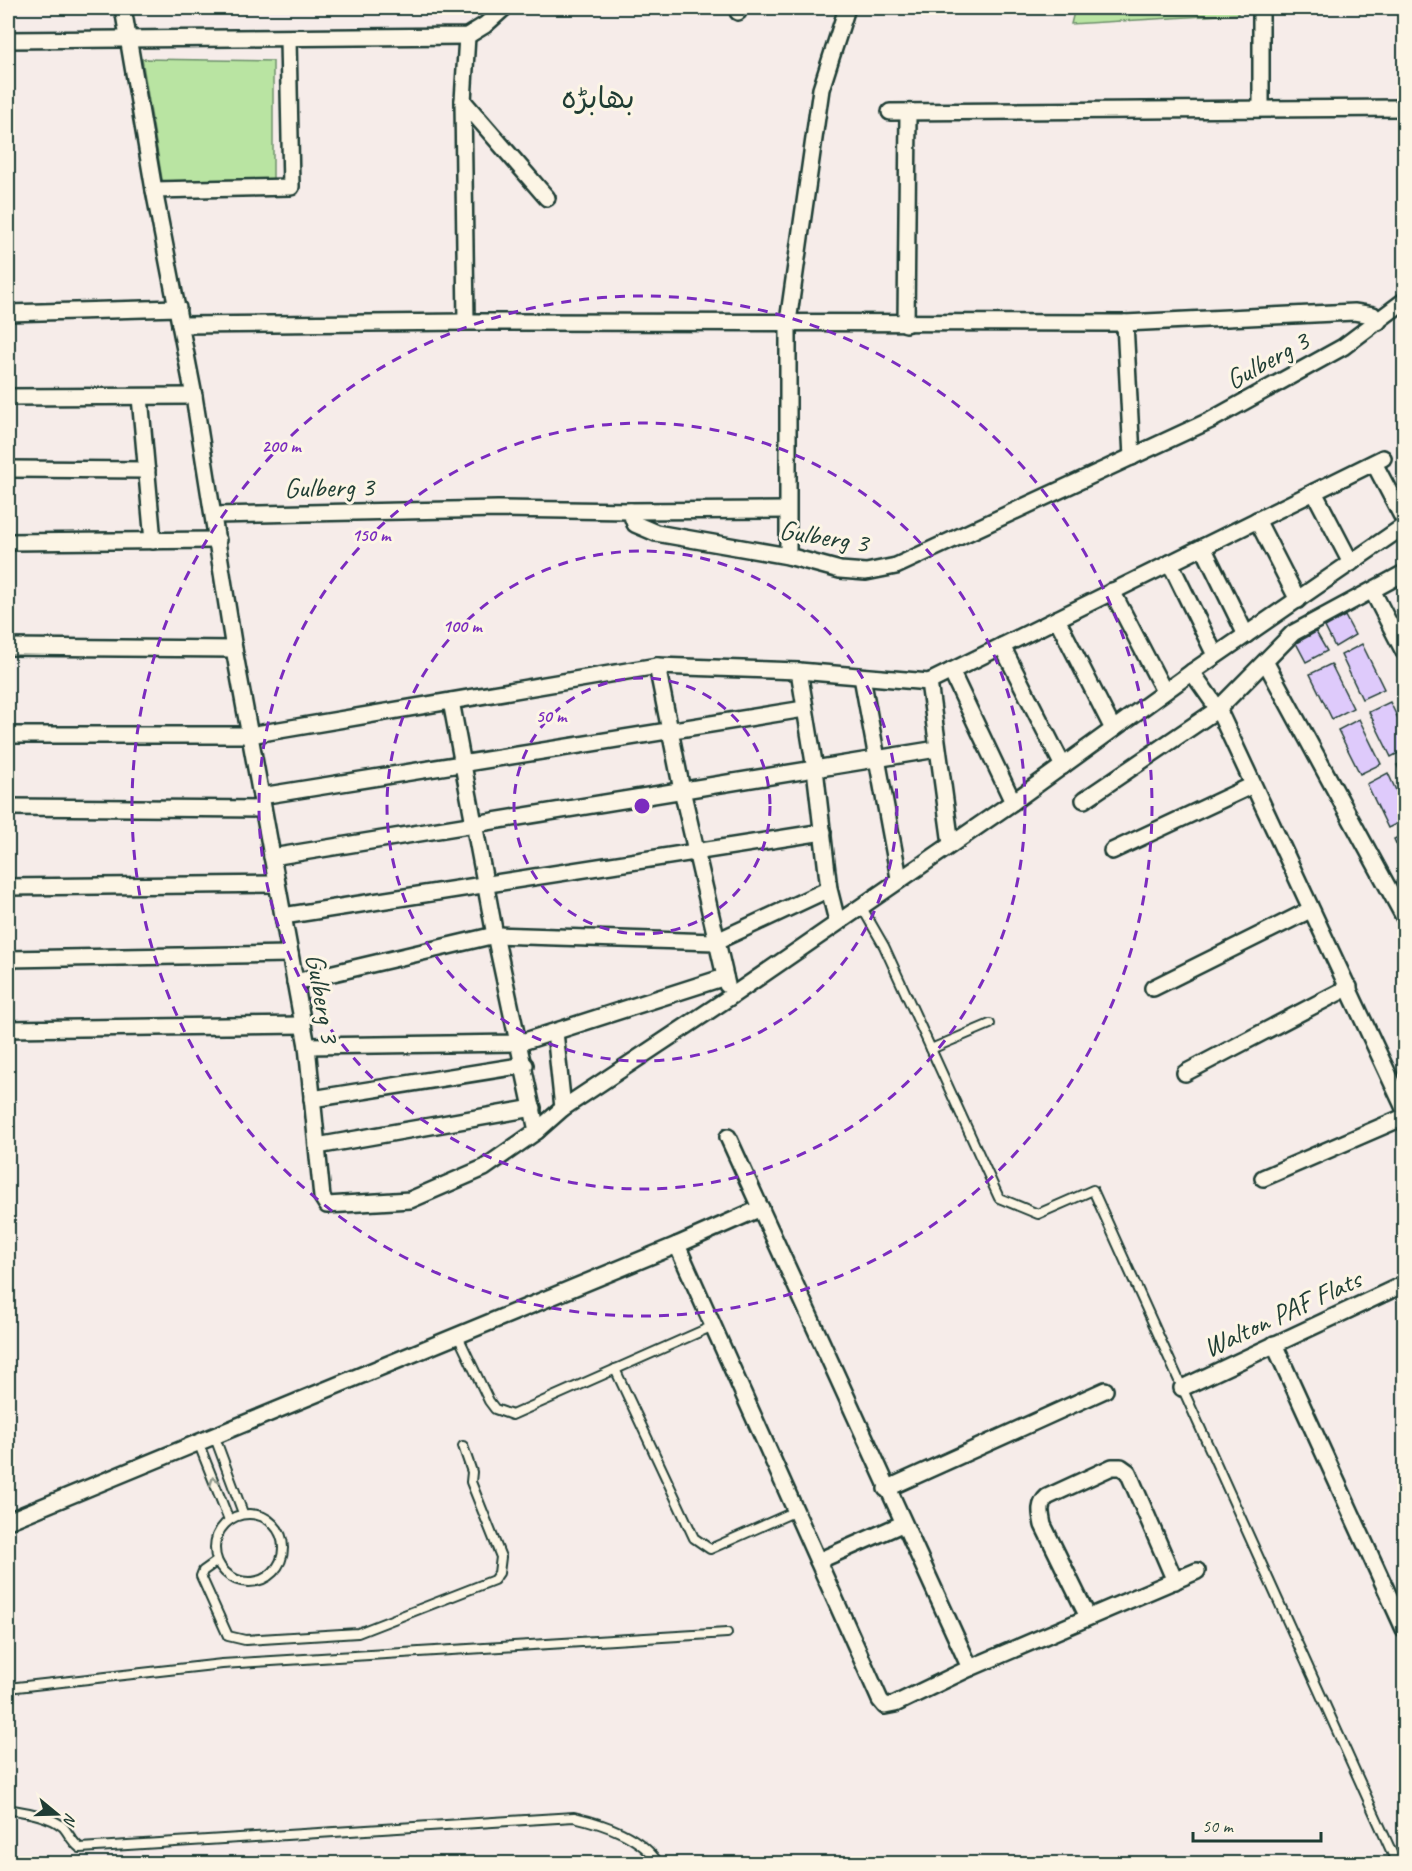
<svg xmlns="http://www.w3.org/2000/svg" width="1412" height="1871" viewBox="0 0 1412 1871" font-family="Caveat,'Playpen Sans Arabic',sans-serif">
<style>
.green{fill:#b9e4a2;stroke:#6c906b;stroke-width:1.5}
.building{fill:#decafb;stroke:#1f3d34;stroke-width:1.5}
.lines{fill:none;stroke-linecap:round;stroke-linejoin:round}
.lane-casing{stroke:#1f3d34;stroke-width:12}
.street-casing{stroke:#1f3d34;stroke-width:20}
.lane{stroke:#fcf5e5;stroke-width:8}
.street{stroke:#fcf5e5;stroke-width:15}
.oneway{stroke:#8e998c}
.ring{fill:none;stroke:#7b2cbf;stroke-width:3;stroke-dasharray:10 8}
.labels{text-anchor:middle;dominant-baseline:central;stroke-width:6;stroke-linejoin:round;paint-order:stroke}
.street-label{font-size:28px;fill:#1f3d34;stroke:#fcf5e5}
.neighbourhood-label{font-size:30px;fill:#1f3d34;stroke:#fcf5e5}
.centre{fill:#7b2cbf;stroke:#fcf5e5;stroke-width:3}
.ring-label{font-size:18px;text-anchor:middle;font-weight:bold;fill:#7b2cbf;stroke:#fcf5e5;stroke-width:6;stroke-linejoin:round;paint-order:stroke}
</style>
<rect width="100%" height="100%" fill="#f6ece9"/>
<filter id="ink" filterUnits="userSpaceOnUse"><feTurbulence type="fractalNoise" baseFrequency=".0167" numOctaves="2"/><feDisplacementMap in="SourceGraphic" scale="12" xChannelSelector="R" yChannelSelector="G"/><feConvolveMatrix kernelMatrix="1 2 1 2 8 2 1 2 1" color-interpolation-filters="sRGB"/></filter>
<g filter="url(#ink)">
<g class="green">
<path d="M1075 8H1238V14L1071 24Z"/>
<path d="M142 59 273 61V180L163 185Z"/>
</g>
<g class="building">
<path d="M1345 616 1355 635 1335 647 1325 627Z"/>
<path d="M1316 632 1327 651 1306 662 1296 643Z"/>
<path d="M1362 644 1384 689 1362 699 1341 655Z"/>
<path d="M1331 664 1353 708 1332 719 1310 674Z"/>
<path d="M1390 702 1404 731V750L1391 757 1369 712Z"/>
<path d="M1359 719 1381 764 1360 774 1338 730Z"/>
<path d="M1404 761V780L1397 765Z"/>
<path d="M1388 773 1404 808V820L1388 828 1367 784Z"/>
<path d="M1404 834V861L1394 839Z"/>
</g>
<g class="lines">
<g class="lane-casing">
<g id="lane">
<path d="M861 906 884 946 999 1198 1038 1214 1093 1190 1397 1864"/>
<path d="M931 1049 990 1024"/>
<path d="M457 1334 489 1401 495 1409 512 1415 713 1326"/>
<path d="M615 1369 694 1538 710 1549 796 1511"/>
<path d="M214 1435 243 1513"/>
<path d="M198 1442 229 1520"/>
<circle cx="249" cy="1548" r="34"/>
<path d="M217 1561 203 1571 201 1576 228 1636 245 1640 358 1633 494 1580 499 1573 501 1557 471 1482 472 1472 463 1446"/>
<path d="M8 1688 222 1664 727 1633"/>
<path d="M8 1809C24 1812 48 1815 62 1826 68 1831 70 1840 80 1848L574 1817C604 1824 641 1836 659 1864"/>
</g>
</g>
<g class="street-casing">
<g id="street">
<path d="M123 8 154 190 194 396 234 649 307 1046 322 1197 327 1205 410 1200 484 1168 537 1131 563 1108 730 997 1013 802 1192 672 1404 526"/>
<path d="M738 12 739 8"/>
<path d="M8 40 467 36 485 25 504 8"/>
<path d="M463 101 547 198"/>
<path d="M1261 108V8"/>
<path d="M890 112 1404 108"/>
<path d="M154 190 291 187 288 39"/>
<path d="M8 313 178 308"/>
<path d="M466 322 463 101 467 36"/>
<path d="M1125 323 1132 457"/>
<path d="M906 324 908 114"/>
<path d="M180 325 466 322 1125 323 1354 312 1373 315 1378 322"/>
<path d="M8 397 194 396"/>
<path d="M140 397 153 541"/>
<path d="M1374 463 1404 520"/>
<path d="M8 469 147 470"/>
<path d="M1314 492 1351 563"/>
<path d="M630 511 787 510"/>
<path d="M214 515 498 509 630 511 635 524 656 533 788 556 840 570 866 572 896 566 1211 420 1343 347 1404 301"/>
<path d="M1257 520 1298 600"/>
<path d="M8 542 218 540"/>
<path d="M1203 547 1246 635"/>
<path d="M788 556V322L821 89 847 8"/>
<path d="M1170 563 1215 655"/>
<path d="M1112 591 1164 691"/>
<path d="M1373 592 1404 652"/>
<path d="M1057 619 1113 729"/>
<path d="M1002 646 1063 766"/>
<path d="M8 647 234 649"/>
<path d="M1266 663 1404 917"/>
<path d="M657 666 682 790 727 985"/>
<path d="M799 671 815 769 829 889 837 921"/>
<path d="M951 671 1013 802"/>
<path d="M1192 672 1218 709 1404 1108"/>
<path d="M862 677 899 878"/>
<path d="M929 682 951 844"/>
<path d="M451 701 495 935 537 1131"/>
<path d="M8 735H250L657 666 799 671 929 682 1383 458"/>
<path d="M261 796 804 709"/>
<path d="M1084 800 1218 709 1293 633 1404 573"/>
<path d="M8 807 263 809"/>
<path d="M1112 851 1253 785"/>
<path d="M272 857 937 749"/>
<path d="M8 887 277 884"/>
<path d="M283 916 823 832"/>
<path d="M8 959 290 954"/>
<path d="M295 982 495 935 715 942 829 889"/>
<path d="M1153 988 1310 910"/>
<path d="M8 1029 303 1025"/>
<path d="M555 1032 563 1108"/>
<path d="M307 1046 519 1043 725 977"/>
<path d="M1185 1073 1349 987"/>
<path d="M312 1099 525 1065"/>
<path d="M728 1137 970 1668"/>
<path d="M317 1146 533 1108"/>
<path d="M1263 1178 1404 1117"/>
<path d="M677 1245 880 1700 885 1706 895 1704 970 1668 1197 1571"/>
<path d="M1274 1344 1404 1629"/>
<path d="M1182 1388 1404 1284"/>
<path d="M886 1489 1105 1390"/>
<path d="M8 1521 677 1245 761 1208"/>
<path d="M818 1561 902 1524"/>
<path d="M1088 1617 1043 1525C1041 1514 1038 1505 1047 1497L1112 1467H1121L1128 1472 1175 1581"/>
</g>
</g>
<use href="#lane" class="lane"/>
<use href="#street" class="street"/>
</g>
<defs><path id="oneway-chevron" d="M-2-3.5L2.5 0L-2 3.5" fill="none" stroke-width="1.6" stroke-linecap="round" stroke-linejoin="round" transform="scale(1.5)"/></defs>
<use class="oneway" href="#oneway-chevron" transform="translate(214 1481) rotate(-111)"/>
</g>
<g class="ring">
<circle cx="642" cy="806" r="128"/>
<circle cx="642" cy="806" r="255"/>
<circle cx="642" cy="806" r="383"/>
<circle cx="642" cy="806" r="510"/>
</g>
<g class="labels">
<g class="street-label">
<text transform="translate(1267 360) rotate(-29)">Gulberg 3</text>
<text transform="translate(329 487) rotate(-1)">Gulberg 3</text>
<text transform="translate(824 536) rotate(9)">Gulberg 3</text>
<text transform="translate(323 998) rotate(80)">Gulberg 3</text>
<text transform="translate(1282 1313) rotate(-25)">Walton PAF Flats</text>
</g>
<g class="neighbourhood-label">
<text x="598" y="98">بھابڑہ</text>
</g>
</g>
<circle cx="642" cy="806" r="9" class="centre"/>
<g class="ring-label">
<text x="281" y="452">200 m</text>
<text x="371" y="541">150 m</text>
<text x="462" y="632">100 m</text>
<text x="551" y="722">50 m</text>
</g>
<rect width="1412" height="1871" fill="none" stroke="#fcf5e5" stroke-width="30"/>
<rect x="15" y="15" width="1382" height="1841" fill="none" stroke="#1f3d34" stroke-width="2" filter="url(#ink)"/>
<g transform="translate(57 1814) rotate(109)" stroke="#fcf5e5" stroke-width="4.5" paint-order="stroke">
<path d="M0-4.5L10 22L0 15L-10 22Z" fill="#1f3d34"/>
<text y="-9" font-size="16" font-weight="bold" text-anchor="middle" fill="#1f3d34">N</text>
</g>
<path d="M1193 1832v9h128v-9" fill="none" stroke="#1f3d34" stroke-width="3"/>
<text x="1202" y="1832" font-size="18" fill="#1f3d34" stroke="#fcf5e5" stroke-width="4.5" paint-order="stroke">50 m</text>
</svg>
